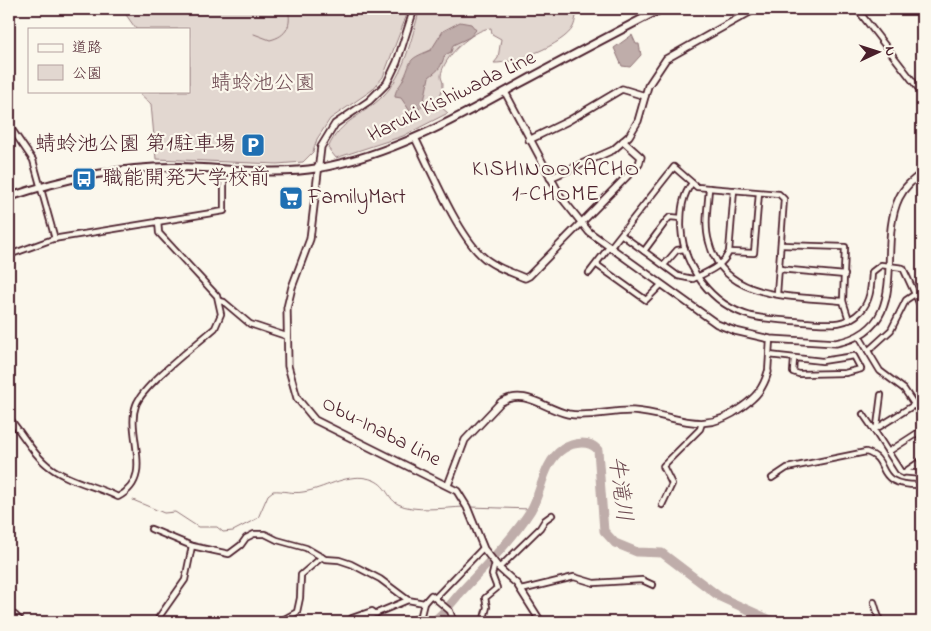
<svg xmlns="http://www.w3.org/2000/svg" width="931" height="631" viewBox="0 0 931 631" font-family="'Indie Flower','Klee One',sans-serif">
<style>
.green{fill:#e2d7d0;stroke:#967b7e}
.water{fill:#bfadaa;stroke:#907477}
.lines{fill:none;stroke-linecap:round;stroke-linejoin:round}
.stream{stroke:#907477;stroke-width:1}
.river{stroke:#bfadaa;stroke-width:9}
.minor-casing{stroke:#4a1f2b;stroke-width:8}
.tertiary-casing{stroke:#4a1f2b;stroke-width:9}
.secondary-casing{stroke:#4a1f2b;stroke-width:10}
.minor{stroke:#fbf7ec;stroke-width:4.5}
.tertiary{stroke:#fbf7ec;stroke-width:5.5}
.secondary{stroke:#fbf7ec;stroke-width:6}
.labels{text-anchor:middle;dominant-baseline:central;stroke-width:4.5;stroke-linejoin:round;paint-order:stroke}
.park-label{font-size:21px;fill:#704d54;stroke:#fbf7ec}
.street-label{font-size:21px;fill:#4a1f2b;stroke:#fbf7ec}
.poi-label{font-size:21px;fill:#4a1f2b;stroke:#fbf7ec;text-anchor:start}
.neighbourhood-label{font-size:22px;letter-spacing:1px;fill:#4a1f2b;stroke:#fbf7ec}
.water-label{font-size:22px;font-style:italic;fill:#6d4a51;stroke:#fbf7ec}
</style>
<rect width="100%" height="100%" fill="#fbf7ec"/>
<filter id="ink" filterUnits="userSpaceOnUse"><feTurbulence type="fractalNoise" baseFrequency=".02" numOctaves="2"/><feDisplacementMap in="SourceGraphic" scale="10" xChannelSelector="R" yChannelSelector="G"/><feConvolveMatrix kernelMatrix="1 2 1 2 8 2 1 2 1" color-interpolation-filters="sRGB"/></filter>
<g filter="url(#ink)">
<g class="green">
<path d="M122 9H409L383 77 372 90 330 119 317 139 313 152 303 162 277 164 156 159 151 104 137 91H189V29H136Z"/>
<path d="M420 9H579C575 15 576 21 573 27 564 45 512 64 494 63L498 58 501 39 492 34 491 28C473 29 442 58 441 76 441 79 443 81 443 84 443 99 429 98 448 113L403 136 336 158 328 148C341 119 362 117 383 96 405 74 411 38 420 9Z"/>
</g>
<g class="water">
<path d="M460 22 471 24 476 30 470 37 453 45 451 52 445 55C440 68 441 68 429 77L423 106 412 114 401 98 395 97C395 90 399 87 402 82 414 59 404 61 431 50L443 31Z"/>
<path d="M632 35 636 44H639L641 55 630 67 622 66 614 48Z"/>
</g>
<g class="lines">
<g class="stream">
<path d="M254 34 270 40C287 36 292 25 288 9"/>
<path d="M133 500 164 513 175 512 198 527H217L223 532 233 531 258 518 268 495 273 491C283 490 292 494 303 492 324 489 345 474 366 478 388 482 386 498 398 504 412 512 446 508 463 507"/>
<path d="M470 507 531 509"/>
</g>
<path class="river" d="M432 622C443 615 452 602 461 592 485 566 512 540 531 510 542 491 543 462 563 449 574 442 589 440 598 450L604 531 615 543 637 552 662 553 720 597 775 622"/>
<g class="minor-casing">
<g id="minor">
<path d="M857 9 922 93"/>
<path d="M9 125 33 160 55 239"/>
<path d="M692 183C682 196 681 210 681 226 683 267 711 305 751 316 768 320 786 320 804 322 824 323 845 328 861 311 871 300 871 286 872 272L881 265 903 268 922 309"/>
<path d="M709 188C708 206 704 225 709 242 723 301 795 296 843 301"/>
<path d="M622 235 678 276 693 279C707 272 722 267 729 252L734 190"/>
<path d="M781 245 845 247 843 301 849 320"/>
<path d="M610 248 674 167 697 187 779 194 784 199 777 294"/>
<path d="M644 251 667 220 670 217 681 218"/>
<path d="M729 252 754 253 759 193"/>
<path d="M9 255 53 239 224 211V170"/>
<path d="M597 265 646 300 661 285"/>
<path d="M664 265 677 250 685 249"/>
<path d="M779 269 845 275"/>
<path d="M589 273 609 247"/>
<path d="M220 301 224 302 250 324 286 336"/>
<path d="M859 336 868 351 891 330 906 300 915 294"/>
<path d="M868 351 880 371 904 389 922 416"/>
<path d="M769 355 822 361 854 356 861 369 845 373 799 374 793 372 794 359"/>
<path d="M768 372 770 339"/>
<path d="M881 395 877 426 874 430 901 472 922 474"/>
<path d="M863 414 874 430 922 400"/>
<path d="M9 418C23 434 34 456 51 468 70 482 97 486 118 497 156 477 125 435 136 405 143 385 197 344 215 328L221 314 217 296 159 233 158 221"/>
<path d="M888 452 922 430"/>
<path d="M903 473 922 460"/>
<path d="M772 478 787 468 866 452C893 460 870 486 922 485"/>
<path d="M662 505 672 484 663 466 700 429 702 423"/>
<path d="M151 529 192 546 229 554 241 545 246 538 254 534H265L277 540 306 548 325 559 339 560 351 564 380 579 408 600 424 603 431 595 450 611 454 622"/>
<path d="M499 568 540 528 545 520 552 515"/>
<path d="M521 590 574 577 594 583 642 580 653 585"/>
<path d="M435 598 483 548"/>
<path d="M874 602 880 622"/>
<path d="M9 613 15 615 22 622"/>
<path d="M352 618 372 611 376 614"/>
<path d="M365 618 408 600"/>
<path d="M157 622 159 617 185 580 192 546"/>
<path d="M279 622 297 612 300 598 301 575 322 557"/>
<path d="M411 622 421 615 424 603"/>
<path d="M483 622 487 607 485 598 497 588 492 575 495 563"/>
</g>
</g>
<g class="tertiary-casing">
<g id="tertiary">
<path d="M414 9 397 62 387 83 369 101 335 124 321 147 310 239 292 287 287 308 288 366 297 398 315 420 457 491 467 507 484 549 499 568 517 584 541 622"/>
<path d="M505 92 561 197 589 232 717 324 735 331 770 339 836 343C915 328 875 248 899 198 904 187 913 180 922 173"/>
<path d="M415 138C431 170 456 231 481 255 492 266 510 272 525 278L529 276 639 164 641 157 623 141"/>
<path d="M529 140 568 121 622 89 645 96"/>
<path d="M550 178 613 150 629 136 638 121 648 86 666 59 755 9"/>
<path d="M448 485 465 440 501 402C526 388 544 409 568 414 590 418 611 410 633 411 676 414 702 438 742 407 756 397 763 389 768 372"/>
</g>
</g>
<g class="secondary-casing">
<path id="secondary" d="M9 197C65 178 120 166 179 167 226 168 273 176 319 168 391 155 454 120 517 85 565 59 613 34 661 9"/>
</g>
<use href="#minor" class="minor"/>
<use href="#tertiary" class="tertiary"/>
<use href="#secondary" class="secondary"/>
</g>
</g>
<defs>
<g id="parking-square" transform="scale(1.25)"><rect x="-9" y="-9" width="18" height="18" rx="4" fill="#1f6fb2" stroke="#fbf7ec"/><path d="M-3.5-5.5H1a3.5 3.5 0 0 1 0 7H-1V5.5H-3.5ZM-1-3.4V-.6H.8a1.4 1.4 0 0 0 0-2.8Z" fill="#fff"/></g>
<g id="bus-square" transform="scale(1.25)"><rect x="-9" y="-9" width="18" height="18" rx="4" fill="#1f6fb2" stroke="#fbf7ec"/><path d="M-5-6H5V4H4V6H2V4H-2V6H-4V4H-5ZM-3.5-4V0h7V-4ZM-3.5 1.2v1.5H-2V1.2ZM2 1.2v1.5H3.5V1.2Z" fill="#fff"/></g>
<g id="supermarket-square" transform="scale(1.25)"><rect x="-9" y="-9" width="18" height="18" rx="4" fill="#1f6fb2" stroke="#fbf7ec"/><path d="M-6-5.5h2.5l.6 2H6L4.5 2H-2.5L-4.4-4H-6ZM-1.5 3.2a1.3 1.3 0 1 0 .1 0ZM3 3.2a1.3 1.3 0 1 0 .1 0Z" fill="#fff"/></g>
</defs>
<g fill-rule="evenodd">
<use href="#parking-square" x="253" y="145"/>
<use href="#bus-square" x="84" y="179"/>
<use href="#supermarket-square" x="291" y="198"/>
</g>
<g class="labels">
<g class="park-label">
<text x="263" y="84">蜻蛉池公園</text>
</g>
<g class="street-label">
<text transform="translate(452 97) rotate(-26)">Haruki Kishiwada Line</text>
<text transform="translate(381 432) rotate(27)">Obu-Inaba Line</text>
</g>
<g class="poi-label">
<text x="236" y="145" text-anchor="end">蜻蛉池公園 第1駐車場</text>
<text x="102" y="179">職能開発大学校前</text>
<text x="308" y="198">FamilyMart</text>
</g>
<g class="neighbourhood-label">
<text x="556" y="170">KISHINOOKACHO<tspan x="556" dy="25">1-CHOME</tspan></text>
</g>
<g class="water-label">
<text transform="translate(619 489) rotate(83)">牛滝川</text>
</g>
</g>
<rect width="931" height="631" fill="none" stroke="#fbf7ec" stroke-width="30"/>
<rect x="15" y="15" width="901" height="601" fill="none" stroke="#4a1f2b" stroke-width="2" filter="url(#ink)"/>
<rect x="28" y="28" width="162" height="65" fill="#fbf7ec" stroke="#b4a19f"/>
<rect x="38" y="44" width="25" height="8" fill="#fbf7ec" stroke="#b4a19f"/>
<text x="72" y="52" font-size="15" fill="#4a1f2b">道路</text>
<rect x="38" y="65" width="25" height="15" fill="#e2d7d0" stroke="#b4a19f"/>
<text x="72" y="78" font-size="15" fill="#4a1f2b">公園</text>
<g transform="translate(878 52) rotate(86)" stroke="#fbf7ec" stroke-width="4" paint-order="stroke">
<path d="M0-4L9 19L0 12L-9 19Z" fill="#4a1f2b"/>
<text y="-8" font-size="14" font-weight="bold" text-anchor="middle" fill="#4a1f2b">N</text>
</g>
</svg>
